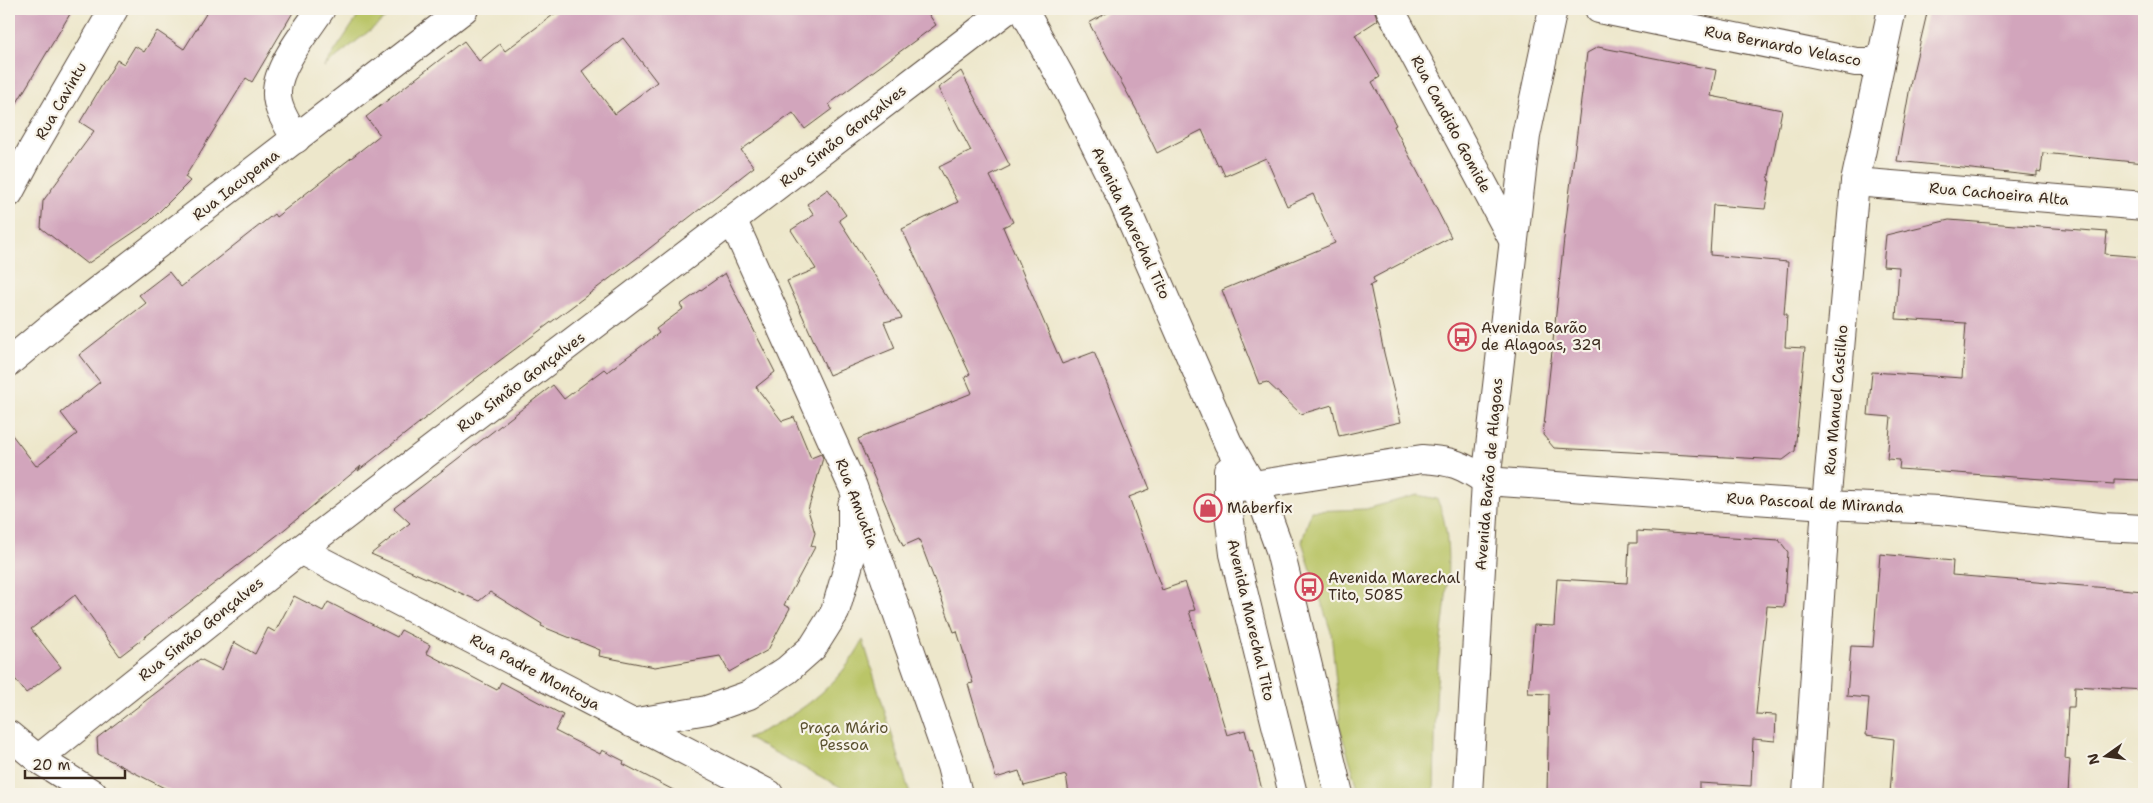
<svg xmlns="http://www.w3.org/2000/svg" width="2153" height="803" viewBox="0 0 2153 803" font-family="'Shantell Sans',sans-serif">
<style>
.green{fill:#bac567;stroke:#7a7842}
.building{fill:#d2a5bc;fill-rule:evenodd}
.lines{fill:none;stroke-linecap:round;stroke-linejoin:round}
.minor-casing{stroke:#564638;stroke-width:30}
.major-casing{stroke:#564638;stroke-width:30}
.minor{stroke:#fff;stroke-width:28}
.major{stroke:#fff;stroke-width:28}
.labels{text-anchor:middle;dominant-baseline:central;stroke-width:4.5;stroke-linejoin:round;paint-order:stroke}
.street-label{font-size:15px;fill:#3b2a1e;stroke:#f7f3e8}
.poi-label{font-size:15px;fill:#3b2a1e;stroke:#f7f3e8;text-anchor:start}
.park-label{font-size:15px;fill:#5b5130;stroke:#f7f3e8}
</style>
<rect width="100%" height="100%" fill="#f7f3e8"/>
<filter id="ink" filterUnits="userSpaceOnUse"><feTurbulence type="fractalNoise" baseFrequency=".02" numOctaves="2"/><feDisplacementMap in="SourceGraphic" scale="10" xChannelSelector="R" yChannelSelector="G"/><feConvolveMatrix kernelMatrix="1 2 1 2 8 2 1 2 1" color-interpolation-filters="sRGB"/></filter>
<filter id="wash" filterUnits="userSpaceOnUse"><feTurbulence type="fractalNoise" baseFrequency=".0096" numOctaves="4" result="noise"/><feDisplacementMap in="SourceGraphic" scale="20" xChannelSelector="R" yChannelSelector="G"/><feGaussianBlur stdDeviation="1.12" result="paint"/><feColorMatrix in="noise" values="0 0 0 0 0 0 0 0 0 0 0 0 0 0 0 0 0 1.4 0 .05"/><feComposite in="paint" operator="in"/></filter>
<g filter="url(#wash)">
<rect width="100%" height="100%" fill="#ede7cb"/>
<g class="green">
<path d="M363 9H384L388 16 324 67Z"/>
<path d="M1417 495 1437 499C1458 544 1443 616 1438 665 1435 708 1435 751 1434 794H1360L1341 732 1331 632 1302 542 1311 511 1366 509Z"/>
<path d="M863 640 910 794H854L747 738C795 718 839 687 863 640Z"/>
</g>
<g id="blocks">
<g class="building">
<path d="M9 9H73L9 116Z"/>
<path d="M209 9H295L252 82 246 78 185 177 190 181 149 222 87 264 41 228 43 201 94 131 80 122 117 60 124 64 135 46 144 52 157 31 184 49Z"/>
<path d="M561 9H925L936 25 829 104 832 109 805 129 793 113 741 150 754 167 637 258 475 379 358 471 361 466 280 533 120 656 75 595 31 629 61 667 26 693 9 671V431L36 466 77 434 61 413 100 382 79 355 146 303 139 295 169 272 181 287 274 214 276 217 346 162 380 135 366 117 464 41 479 61 500 44 505 51ZM623 38 657 82 615 114 582 71Z"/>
<path d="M1114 9H1374L1378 20 1355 35 1380 77 1372 82 1396 125 1394 126 1451 237 1373 278 1375 283 1370 285 1384 353 1401 422 1339 436 1332 405 1301 414 1267 382 1259 384 1222 290 1335 243 1313 194 1287 206 1266 158 1225 176 1220 165 1218 166 1202 130 1157 153 1136 109 1089 23Z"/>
<path d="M1928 9H2144V163L2043 153 2041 172 2037 171V176L1897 161 1911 81Z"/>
<path d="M1598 47 1716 70 1711 96 1782 110 1768 181H1770L1765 209 1713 205 1710 255 1788 262 1784 314H1787L1785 347 1805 348 1795 451 1783 460 1554 448 1543 435 1566 220 1587 53Z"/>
<path d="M961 71 1010 166 990 176 1013 222 1003 227 1062 364 1094 352 1150 489 1129 497 1162 590 1185 582 1195 610 1189 611 1227 735 1245 730 1250 751 1252 750 1263 794H1069L1066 775 1024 786 1019 771 996 778 968 684 973 683 957 631 954 632 919 539 903 546 858 439 972 393 965 377 970 374 902 229 958 202 939 167 971 151 938 88Z"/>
<path d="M828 189 846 215 839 220 902 318 884 322 895 348 829 375 787 281 816 269 791 230 814 215 807 204Z"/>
<path d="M1949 220 2107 232 2105 254 2144 257V465H2141L2140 480 2114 479V484L1899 469 1900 460 1887 459 1891 417 1868 415 1872 372 1962 378 1966 323 1896 319 1899 267 1883 266 1886 235Z"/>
<path d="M725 273 775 372 756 387 782 421 794 417 811 458 821 454 823 458 808 510 815 533 811 546 815 547 784 605 790 608 768 650 729 672 720 656 655 667 599 656 600 650 541 626 542 624 490 592 479 601 371 554 410 523 394 508 553 385 564 399 604 369 607 372 659 333 656 329 683 309 680 305Z"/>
<path d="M1637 531 1779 540 1788 552 1784 607 1767 606 1756 714 1776 715 1775 741 1753 739 1751 786 1699 783V794H1547L1549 694 1528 693 1534 625 1554 626 1557 579 1627 583 1629 543H1637Z"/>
<path d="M1880 554 1953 561 1952 575 2144 591V690L2075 686 2074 707H2068L2065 759 2070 760 2068 794H1890L1894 739 1866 735 1869 698 1847 696 1851 646 1873 647Z"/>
<path d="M294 596 323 611 328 602 397 637 401 630 430 645 426 653 497 690 501 682 563 715 555 731 600 754 602 750 624 761 623 764 681 794H176L98 754 97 738 200 659 222 670 234 642 255 654 268 628 275 632Z"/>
</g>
</g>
</g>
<g filter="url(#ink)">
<use href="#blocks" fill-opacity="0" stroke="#564638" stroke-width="1"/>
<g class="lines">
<g class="minor-casing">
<g id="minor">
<path d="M1390 9 1513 240"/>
<path d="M1599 9 1856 62H1879"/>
<path d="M296 139C288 125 276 108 277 92 277 66 307 30 321 9"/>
<path d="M1855 182 2144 206"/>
<path d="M9 193 33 148 114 9"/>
<path d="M733 221 853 487 951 766 958 794"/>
<path d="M9 362 63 317 464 9"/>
<path d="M300 550 769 794"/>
<path d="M631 723 707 710 749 695 787 670 813 647 835 612 852 553V506"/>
<path d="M9 735 38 759 93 794"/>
<path d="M38 759 300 550 1008 9"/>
<path d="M1468 794 1486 481 1826 505 1940 510 2101 527 2144 529"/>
<path d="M1807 794 1826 505 1855 182 1892 9"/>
</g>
</g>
<g class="major-casing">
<g id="major">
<path d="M1023 9 1070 94 1121 197 1228 443 1264 506 1279 547 1339 794"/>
<path d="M1228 471V505L1234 554 1293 794"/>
<path d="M1228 489 1422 459C1452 461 1461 464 1486 481L1526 136 1553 9"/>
</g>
</g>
<use href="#minor" class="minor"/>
<use href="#major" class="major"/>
</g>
</g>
<defs>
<g id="bus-ring" transform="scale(1.4375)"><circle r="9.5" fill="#f7f3e8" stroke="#d1495b" stroke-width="1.5"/><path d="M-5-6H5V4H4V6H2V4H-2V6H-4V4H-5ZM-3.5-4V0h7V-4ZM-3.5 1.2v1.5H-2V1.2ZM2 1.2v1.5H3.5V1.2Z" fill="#d1495b"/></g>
<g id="shop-ring" transform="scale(1.4375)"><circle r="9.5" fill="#f7f3e8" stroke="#d1495b" stroke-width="1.5"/><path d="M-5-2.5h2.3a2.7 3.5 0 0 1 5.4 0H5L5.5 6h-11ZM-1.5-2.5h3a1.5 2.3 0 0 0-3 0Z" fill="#d1495b"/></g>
</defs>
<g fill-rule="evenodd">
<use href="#bus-ring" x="1462" y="337"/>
<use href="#shop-ring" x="1208" y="508"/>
<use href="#bus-ring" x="1309" y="587"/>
</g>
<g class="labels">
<g class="street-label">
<text transform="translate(1783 46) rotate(11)">Rua Bernardo Velasco</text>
<text transform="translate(61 101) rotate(-60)">Rua Cavintu</text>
<text transform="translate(1451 124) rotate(62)">Rua Candido Gomide</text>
<text transform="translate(843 136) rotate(-38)">Rua Simão Gonçalves</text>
<text transform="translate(236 185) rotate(-38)">Rua Iacupema</text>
<text transform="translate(1999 194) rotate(5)">Rua Cachoeira Alta</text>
<text transform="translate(1131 223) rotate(65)">Avenida Marechal Tito</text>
<text transform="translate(521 382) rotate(-37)">Rua Simão Gonçalves</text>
<text transform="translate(1836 400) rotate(-85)">Rua Manuel Castilho</text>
<text transform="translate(1489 474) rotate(-85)">Avenida Barão de Alagoas</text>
<text transform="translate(857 503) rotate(69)">Rua Amuatia</text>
<text transform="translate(1815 503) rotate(3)">Rua Pascoal de Miranda</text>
<text transform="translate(1251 620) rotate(77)">Avenida Marechal Tito</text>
<text transform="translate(201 629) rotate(-39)">Rua Simão Gonçalves</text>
<text transform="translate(535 672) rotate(28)">Rua Padre Montoya</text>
</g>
<g class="poi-label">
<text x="1481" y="328">Avenida Barão<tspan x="1481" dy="17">de Alagoas, 329</tspan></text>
<text x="1227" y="508">Maberfix</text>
<text x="1328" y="578">Avenida Marechal<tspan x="1328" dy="17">Tito, 5085</tspan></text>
</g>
<g class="park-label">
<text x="844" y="728">Praça Mário<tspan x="844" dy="17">Pessoa</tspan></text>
</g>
</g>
<rect width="2153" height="803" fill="none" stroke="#f7f3e8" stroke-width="30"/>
<g transform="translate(2106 756) rotate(256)" stroke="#f7f3e8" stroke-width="4" paint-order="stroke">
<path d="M0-4L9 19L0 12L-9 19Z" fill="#3b2a1e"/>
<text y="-8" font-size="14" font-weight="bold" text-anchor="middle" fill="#3b2a1e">N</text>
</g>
<path d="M25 770v8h100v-8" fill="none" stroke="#3b2a1e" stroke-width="2.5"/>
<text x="32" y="770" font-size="15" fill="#3b2a1e" stroke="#f7f3e8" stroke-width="4" paint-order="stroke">20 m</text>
</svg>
